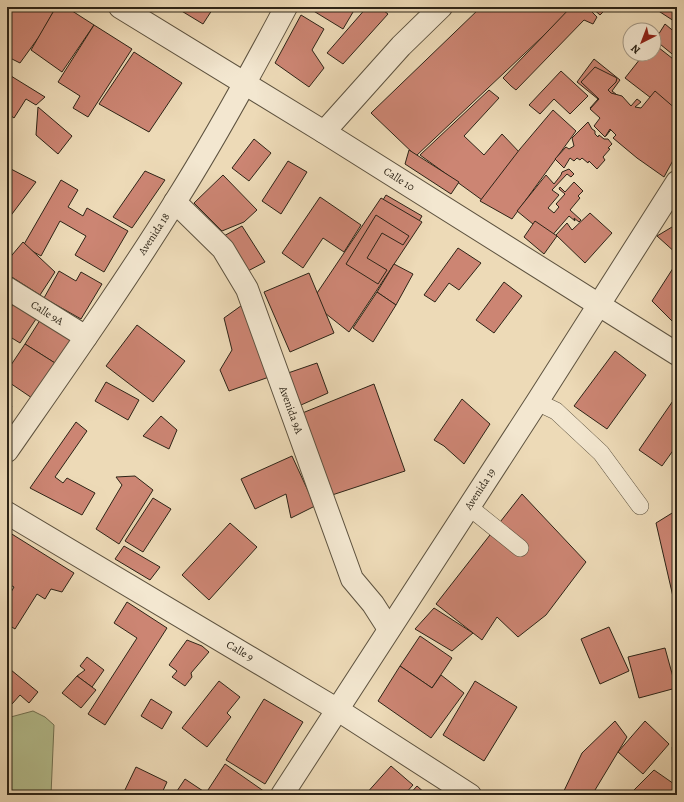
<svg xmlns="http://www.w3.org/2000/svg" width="684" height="802" viewBox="0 0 684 802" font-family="Alegreya,serif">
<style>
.green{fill:#b5c090;stroke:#717254}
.building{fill:#cc8573;stroke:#2d2417}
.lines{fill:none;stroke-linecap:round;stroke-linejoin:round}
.lane-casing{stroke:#5d523f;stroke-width:18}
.street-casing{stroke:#5d523f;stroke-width:24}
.lane{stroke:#f3e7d0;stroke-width:17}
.street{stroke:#f3e7d0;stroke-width:22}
.labels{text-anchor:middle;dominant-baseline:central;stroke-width:3;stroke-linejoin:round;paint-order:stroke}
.street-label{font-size:11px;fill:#2d2417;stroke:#f3e7d0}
</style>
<rect width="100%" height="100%" fill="#eddab7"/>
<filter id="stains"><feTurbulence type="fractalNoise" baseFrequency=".005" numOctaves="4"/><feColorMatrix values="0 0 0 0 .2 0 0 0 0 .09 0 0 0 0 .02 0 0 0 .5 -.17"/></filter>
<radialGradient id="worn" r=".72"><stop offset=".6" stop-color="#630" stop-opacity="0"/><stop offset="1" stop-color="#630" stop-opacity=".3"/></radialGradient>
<g class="green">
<path d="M33 711 45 717 54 725 51 795H7V718Z"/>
<path d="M672 747 677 748V778H673Z"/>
</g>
<g class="building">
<path d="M10 7H56L41 34 20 63 8 57 7 58V12Z"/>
<path d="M56 7H66L94 25 62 72 31 50Z"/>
<path d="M175 7H214L203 24Z"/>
<path d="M307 7H356L343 29Z"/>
<path d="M367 7H379L388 14 343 64 327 53Z"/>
<path d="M481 7H572L541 38 416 156 371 113Z"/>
<path d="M571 7H587L597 17 593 24 584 20 516 90 511 86 503 78Z"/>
<path d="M591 7H608L600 15Z"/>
<path d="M659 7H677V23L657 10Z"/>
<path d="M301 15 324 29 312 50 324 68 309 87 275 63Z"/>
<path d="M665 24 677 34V58L655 40Z"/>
<path d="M94 25 132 49 88 117 73 108 80 96 58 82Z"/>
<path d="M654 44 677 62V118L625 78 644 54H654Z"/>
<path d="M134 52 182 83 149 132 99 104Z"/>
<path d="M594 59 620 80 612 91 630 105 606 136 596 128 604 119 590 108 598 99 577 82Z"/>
<path d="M595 67 617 78 616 82 608 90 611 93 622 96 631 106 637 99 641 102 635 107 641 108 655 91 677 110V153L664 177 637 158 613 138 616 135 610 129 605 137 594 126 600 118 590 109 599 99 581 82Z"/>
<path d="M561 71 588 96 570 114 554 99 540 114 529 105Z"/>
<path d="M11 76 45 97 36 105 26 99 14 118 7 113V81Z"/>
<path d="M489 90 499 98 464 136 484 155 502 134 521 154 482 200 420 155Z"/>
<path d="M38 107 72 136 58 154 36 135Z"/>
<path d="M553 110 576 131 512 219 480 201 520 149Z"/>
<path d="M588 122 592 129 595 131V134L598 137 599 135 604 139H608L612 144 608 148 610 149 603 157 605 160 597 169 589 161 588 163 582 158 580 160 577 158 574 161 570 158 564 168 555 159 566 147 569 149 574 146 572 138Z"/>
<path d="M254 139 271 153 249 181 232 168Z"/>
<path d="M409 150 459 182 451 194 405 164Z"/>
<path d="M288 161 307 172 281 214 262 201Z"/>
<path d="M9 168 36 182 9 218 7 217V170Z"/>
<path d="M569 169 574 174 571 177 567 174 552 190 559 195 548 208 554 213 559 207 556 204 565 194 559 189 560 187 565 192 574 182 583 191 578 196 580 198 570 210 581 220 579 222 574 218 575 221 569 216 550 238 517 211 546 175 554 184 561 175 562 172Z"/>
<path d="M145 171 165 180 132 228 113 217Z"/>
<path d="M223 175 257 210 244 222 222 231 194 203Z"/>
<path d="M61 180 78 190 68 207 83 216 87 208 128 231 104 272 75 255 86 236 60 221 41 256 23 246Z"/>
<path d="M386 195 422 216 411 235 375 213Z"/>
<path d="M320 197 361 225 344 252 323 238 303 268 282 253Z"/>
<path d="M381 198 422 222 349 332 311 302Z"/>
<path d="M590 213 612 233 585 263 556 235 567 223 572 230Z"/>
<path d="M376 215 409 236 403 245 382 233 367 258 387 270 378 284 346 264Z"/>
<path d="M535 221 557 236 544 254 524 237Z"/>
<path d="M677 224V254L657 236Z"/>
<path d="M242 226 265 262 246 272 222 237Z"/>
<path d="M23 242 55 272 40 295 7 274V261Z"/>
<path d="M458 248 481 263 459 290 449 283 435 302 424 295Z"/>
<path d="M677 262V316L673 322 652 301Z"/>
<path d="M394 264 413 274 396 305 377 292Z"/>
<path d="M59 271 76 281 81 272 102 284 81 319 44 298Z"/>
<path d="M309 273 334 333 290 352 264 292Z"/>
<path d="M504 282 522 296 494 333 476 320Z"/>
<path d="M377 292 396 305 373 342 353 328Z"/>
<path d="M15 301 38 316 20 343 7 335V314Z"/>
<path d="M245 303 272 376 229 391 220 370 232 350 224 318Z"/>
<path d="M42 317 74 337 58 365 25 344Z"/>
<path d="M137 325 185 361 153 402 106 366Z"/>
<path d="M25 344 55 363 32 398 7 381V371Z"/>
<path d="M615 351 646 375 607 429 574 406Z"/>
<path d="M317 363 328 393 301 405 288 373Z"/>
<path d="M106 382 139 400 128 420 95 401Z"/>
<path d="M374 384 405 471 326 497 295 416Z"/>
<path d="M677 395V445L662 466 639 450Z"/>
<path d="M462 399 490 424 464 464 444 446 434 440Z"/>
<path d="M7 403 12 406 7 413Z"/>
<path d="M161 416 177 430 169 449 143 436Z"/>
<path d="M76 422 87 431 55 477 63 483 67 478 95 493 82 515 30 488Z"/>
<path d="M292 456 315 506 291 518 286 494 255 509 241 479Z"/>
<path d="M135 476 153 490 119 544 96 529 122 485 116 477Z"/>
<path d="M522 494 586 562 546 615 518 637 497 617 482 640 436 604Z"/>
<path d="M153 498 171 509 143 552 125 541Z"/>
<path d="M677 510V614L656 523Z"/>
<path d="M230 523 257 547 209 600 182 575Z"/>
<path d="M7 531 74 573 62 592 51 589 45 599 37 594 15 629 7 624V599L14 587 7 583Z"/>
<path d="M124 546 160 567 150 580 115 559Z"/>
<path d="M127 602 167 628 105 725 88 714 137 638 114 623Z"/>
<path d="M434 608 473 633 452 651 415 629Z"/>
<path d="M609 627 629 671 600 684 581 639Z"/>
<path d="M420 636 452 658 432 688 400 666Z"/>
<path d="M187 640 202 646 209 652 191 673 192 677 185 686 172 677 177 671 169 665Z"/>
<path d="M665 648 676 688 639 698 628 657Z"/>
<path d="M87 657 104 670 92 687 77 676 85 670 80 666Z"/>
<path d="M400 666 432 688 441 675 464 693 431 738 378 701Z"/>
<path d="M11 670 38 692 29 703 20 695 12 704 7 700V675Z"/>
<path d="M77 676 96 690 81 708 62 693Z"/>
<path d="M219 681 240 697 227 713 231 717 207 747 182 728Z"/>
<path d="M475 681 517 707 484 761 443 735Z"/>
<path d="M151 699 172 712 162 729 141 716Z"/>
<path d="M264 699 303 722 265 784 226 760Z"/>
<path d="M615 721 627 737 592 795H562L582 753Z"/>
<path d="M645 721 669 744 643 774 618 752Z"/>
<path d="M225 764 265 792 263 795 175 794 185 779 206 793Z"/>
<path d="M391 766 413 785 404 795H365Z"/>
<path d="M136 767 167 782 161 795 123 794Z"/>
<path d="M654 770 677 786V795H629Z"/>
<path d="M417 786 427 795H409Z"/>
</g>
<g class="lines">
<g class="lane-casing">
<g id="lane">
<path d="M537 402 556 411 601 453 640 506"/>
<path d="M469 507 520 548"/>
</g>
</g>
<g class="street-casing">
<g id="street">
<path d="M120 7 324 132 677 354"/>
<path d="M324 132 401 46 441 7"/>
<path d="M175 202 223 249 247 289 352 579 373 604 389 629"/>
<path d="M7 288 86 337"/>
<path d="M7 451C64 369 122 287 175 202 215 139 251 73 286 7"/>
<path d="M7 513 338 710 470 795"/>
<path d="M282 795 537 402 677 182"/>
</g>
</g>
<use href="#lane" class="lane"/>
<use href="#street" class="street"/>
</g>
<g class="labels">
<g class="street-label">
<text transform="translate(399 179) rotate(32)">Calle 10</text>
<text transform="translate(154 234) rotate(-57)">Avenida 18</text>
<text transform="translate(47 313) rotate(32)">Calle 9A</text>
<text transform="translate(291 410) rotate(70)">Avenida 9A</text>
<text transform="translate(480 489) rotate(-57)">Avenida 19</text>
<text transform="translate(240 651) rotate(31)">Calle 9</text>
</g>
</g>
<rect width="684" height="802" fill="none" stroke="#eddab7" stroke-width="24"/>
<rect x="8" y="8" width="668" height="786" fill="none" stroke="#2d2417" stroke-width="2"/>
<rect x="12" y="12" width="660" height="778" fill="none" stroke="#2d2417"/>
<g transform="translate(642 42) rotate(222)"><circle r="19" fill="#f3e7d0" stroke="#a49986"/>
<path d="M0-3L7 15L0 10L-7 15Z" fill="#8f2418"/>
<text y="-6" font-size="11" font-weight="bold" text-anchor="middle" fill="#2d2417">N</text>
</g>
<rect width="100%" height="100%" filter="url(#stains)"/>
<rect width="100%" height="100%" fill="url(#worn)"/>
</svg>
